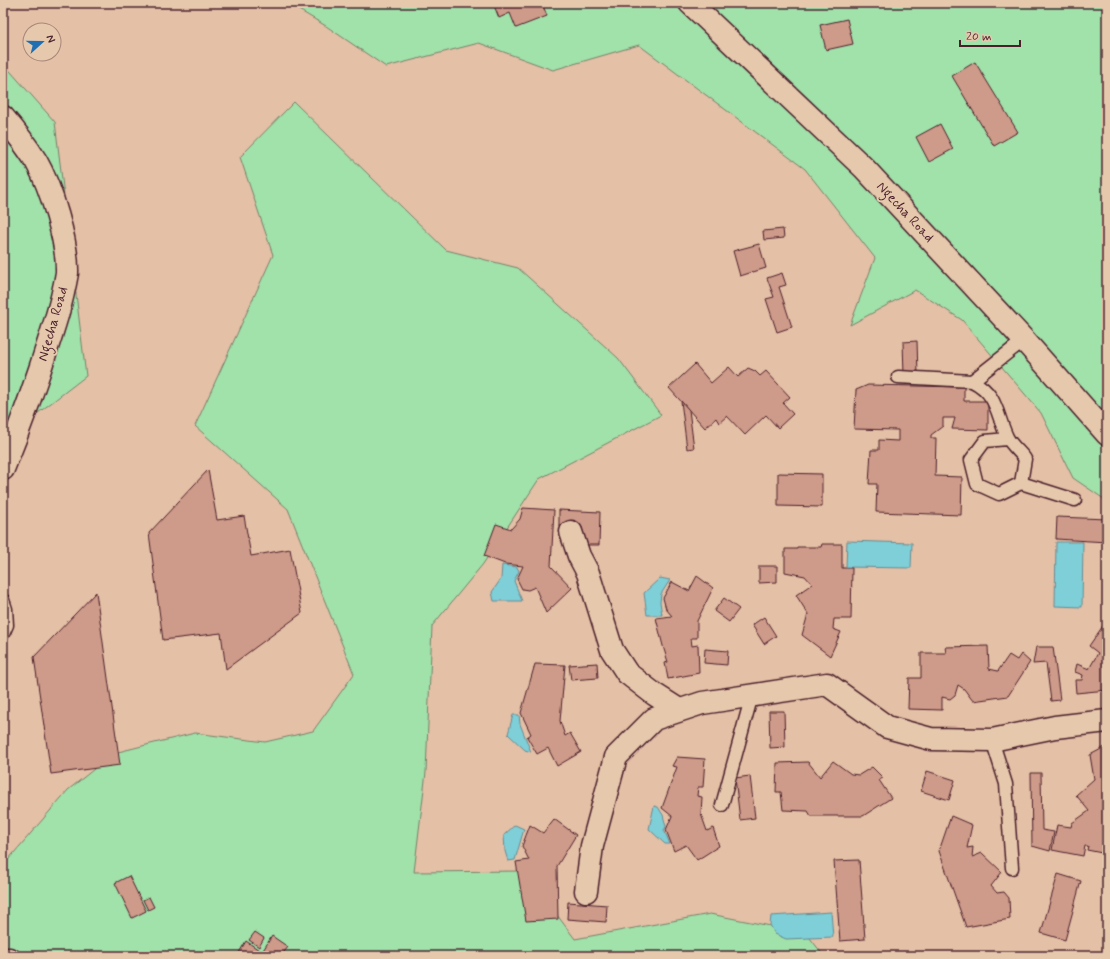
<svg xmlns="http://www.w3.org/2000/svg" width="1110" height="959" viewBox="0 0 1110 959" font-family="Mynerve,sans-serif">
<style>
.green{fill:#a1e1aa;stroke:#76806a}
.water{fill:#7ecfd7;stroke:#698992}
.building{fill:#ce9a89;stroke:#4a1f2b}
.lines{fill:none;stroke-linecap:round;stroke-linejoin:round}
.service-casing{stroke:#4a1f2b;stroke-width:15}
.minor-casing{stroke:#4a1f2b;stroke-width:25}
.tertiary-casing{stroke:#4a1f2b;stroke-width:25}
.secondary-casing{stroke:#4a1f2b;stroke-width:25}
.service{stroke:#e6c9ad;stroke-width:12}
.minor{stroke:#e6c9ad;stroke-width:22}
.tertiary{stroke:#e6c9ad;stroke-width:22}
.secondary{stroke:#e6c9ad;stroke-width:22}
.labels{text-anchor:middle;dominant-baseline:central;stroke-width:4;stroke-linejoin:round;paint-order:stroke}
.street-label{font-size:14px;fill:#4a1f2b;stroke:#e6c9ad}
</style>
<rect width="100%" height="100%" fill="#e4c0a6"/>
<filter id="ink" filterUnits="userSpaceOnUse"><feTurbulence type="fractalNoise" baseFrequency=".025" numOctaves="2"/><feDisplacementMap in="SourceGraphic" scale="8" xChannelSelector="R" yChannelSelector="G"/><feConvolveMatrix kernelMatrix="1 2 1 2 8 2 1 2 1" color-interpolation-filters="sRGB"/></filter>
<g filter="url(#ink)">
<g class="green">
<path d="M287 3H1107V501L1073 478 1041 413 962 320 915 290 850 325 875 258 805 169 639 45 553 70 479 43 386 67 326 26Z"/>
<path d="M3 63 55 122 86 376 3 440Z"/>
<path d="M294 102 446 250 518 268 618 358 661 415 539 479 483 564 432 626 426 772 414 872 524 871 575 939 710 914 806 933 824 956H3V862L7 861 68 790 114 753 195 733 265 742 313 731 354 674 288 509 195 426 273 255 240 157Z"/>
</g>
<g class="water">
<path d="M847 541 912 543 911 568 846 567Z"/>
<path d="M1056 542H1083L1082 607 1055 606Z"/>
<path d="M502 565 517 567 519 571 514 581 522 601H494L492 592 501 579Z"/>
<path d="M660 578 670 580 661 594 660 602 662 615H647L644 593Z"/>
<path d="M513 715H519L520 724 531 752 525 750 508 734Z"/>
<path d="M654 806 658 807 663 815 666 827 664 830 670 844H665L649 829Z"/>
<path d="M515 825 524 829 515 860 508 861 505 851 504 835Z"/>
<path d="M831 912 833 937 786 939 775 934 770 925 771 916Z"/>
</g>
<g class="building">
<path d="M493 3H542L547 16 516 28 510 13 499 18Z"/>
<path d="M847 19 853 44 826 50 820 25Z"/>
<path d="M975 62 1018 132 994 146 952 76Z"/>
<path d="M940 124 953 149 929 162 916 137Z"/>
<path d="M783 229 784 238 764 240 763 231Z"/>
<path d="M759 244 766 268 740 276 733 251Z"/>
<path d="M782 273 786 285 779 287 792 327 777 332 766 299 774 297 767 278Z"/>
<path d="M917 341 918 375H904L903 342Z"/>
<path d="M695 364 711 383 729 367 738 377 748 368 755 371 760 376 766 371 790 397 783 403 793 414 778 428 766 415 745 435 727 416 719 423 716 418 705 428 669 388Z"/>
<path d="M868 385 964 387V401H988V430L952 429 955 418H943V426L931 435V438H936L935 476 962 477 961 515 876 512 877 484H869L871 450H879V440L898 441V430L854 429 856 390Z"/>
<path d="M681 401 689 410 694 448 687 449Z"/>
<path d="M208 470 217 520 244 516 251 556 290 549 302 613 226 669 221 633 163 640 149 533Z"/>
<path d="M778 473 822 474V507L778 506Z"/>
<path d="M523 508 554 510 551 566 572 588 546 613 535 587 528 590 522 589 517 579 523 566 505 564 484 556 496 524 511 529 520 519Z"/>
<path d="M559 510 600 512 599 545H581L582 527 559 526Z"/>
<path d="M1057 517 1107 519V542L1056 539Z"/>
<path d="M822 544H842V568H852L851 619H834L833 629 841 632 830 656 802 635 808 614 796 595 812 584 805 576 785 572V549H797V547H821Z"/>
<path d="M759 566H777V582L759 583Z"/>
<path d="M697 576 713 588 697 621V638H691L692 646 698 645 699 673 668 679 665 663 668 662 663 646 656 618 672 616 666 609 663 598 672 582 689 591Z"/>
<path d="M96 592 120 765 51 774 34 657Z"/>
<path d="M724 598 739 609 729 622 714 611Z"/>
<path d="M764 617 776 636 764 644 752 625Z"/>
<path d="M1107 620V690L1076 693 1075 680H1082L1083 675 1075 672 1077 664 1089 669 1098 653 1089 646Z"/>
<path d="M988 646 989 669 998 671 1009 655 1017 660 1021 654 1030 662 1008 696 973 701 964 689 958 685 955 695 950 699 942 697V710L908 709 909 678H921V653H946L945 647Z"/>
<path d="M1036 647H1053L1060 700 1051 701 1046 663 1033 664Z"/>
<path d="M705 649 728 651 727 665 704 663Z"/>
<path d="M597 663 598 678 571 680 569 665Z"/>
<path d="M535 664 565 665 560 721 565 736 570 733 581 752 557 766 548 748 537 754 527 737 531 734 521 713Z"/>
<path d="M769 711H784L785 747 770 748Z"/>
<path d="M1107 746V854L1087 850 1088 846H1085L1083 856 1052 850 1057 825 1071 827 1072 823 1089 811 1076 795 1094 779 1090 755Z"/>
<path d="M677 757 705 759 703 787H698L697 796 702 797 701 814 707 831 713 828 719 846 697 860 686 845 674 851 666 830 672 816 662 808 677 767 672 766Z"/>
<path d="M833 761 851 774 859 775 872 767 883 778 879 780 891 798 863 816H811L808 811 783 810 781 792H776L777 763 808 762 820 777Z"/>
<path d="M927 771 955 780 949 800 921 791Z"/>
<path d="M1031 773H1041L1042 830 1054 832 1050 851 1032 846Z"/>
<path d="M750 776 755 818 740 820 735 778Z"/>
<path d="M951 816 972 825 967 848 973 847 972 857 982 853 1002 872 991 886 997 893 1004 892 1009 898 1010 919 966 927 939 851Z"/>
<path d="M554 819 576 835 557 866 558 919 526 921 516 862 529 860 522 846 530 825 543 833Z"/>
<path d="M859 860 865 939 840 941 834 861Z"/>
<path d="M1058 874 1081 881 1065 940 1041 933Z"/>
<path d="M129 876 146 911 132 918 115 883Z"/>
<path d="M149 897 154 907 148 910 143 900Z"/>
<path d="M568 902 607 905 606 922 567 919Z"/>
<path d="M255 932 264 938 259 947 249 940Z"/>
<path d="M272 936 288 947 281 956H237L246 941 262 952Z"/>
</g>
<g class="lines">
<g class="service-casing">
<g id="service">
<path d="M898 377 972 381C998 394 996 414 1007 437 1011 445 1020 452 1025 459L1021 483 999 494 977 484 971 460 985 441 1007 439"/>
<path d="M972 381 1024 340"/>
<path d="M1021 483 1075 500"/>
<path d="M3 600 6 609 7 625 3 634"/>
<path d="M992 740 1006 784 1012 868"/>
<path d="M722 805 752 695"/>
<path d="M3 954H10L14 956"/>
</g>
</g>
<g class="minor-casing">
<g id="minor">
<path d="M571 532 579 556 588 573 612 650 627 673 654 694 679 710"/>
<path d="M586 891 592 846 616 757 654 719 702 703 827 684 887 727 931 739 992 740 1055 727 1107 721"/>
</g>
</g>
<g class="tertiary-casing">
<path id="tertiary" d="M3 117C15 131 26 145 36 161 51 187 68 243 67 273 66 278 65 284 64 288 61 304 56 319 51 335 37 380 21 425 3 469"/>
</g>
<g class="secondary-casing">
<path id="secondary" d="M690 3 864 168 1024 340 1107 434"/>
</g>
<use href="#service" class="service"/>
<use href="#minor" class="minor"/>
<use href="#tertiary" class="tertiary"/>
<use href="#secondary" class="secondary"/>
</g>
</g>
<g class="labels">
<g class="street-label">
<text transform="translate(905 212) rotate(47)">Ngecha Road</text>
<text transform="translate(53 324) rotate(-74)">Ngecha Road</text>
</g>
</g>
<rect width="1110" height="959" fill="none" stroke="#e6c9ad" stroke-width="16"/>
<rect x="8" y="8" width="1094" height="943" fill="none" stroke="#4a1f2b" stroke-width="1.5" filter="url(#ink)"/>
<g transform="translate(42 42) rotate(69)"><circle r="19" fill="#e6c9ad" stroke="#a88579"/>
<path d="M0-3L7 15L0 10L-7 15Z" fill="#1f6fb2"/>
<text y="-6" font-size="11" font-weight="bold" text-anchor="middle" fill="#4a1f2b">N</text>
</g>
<path d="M960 40v6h60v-6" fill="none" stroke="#4a1f2b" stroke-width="2"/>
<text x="966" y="40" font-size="12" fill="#4a1f2b" stroke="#e6c9ad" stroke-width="3" paint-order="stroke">20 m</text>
</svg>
